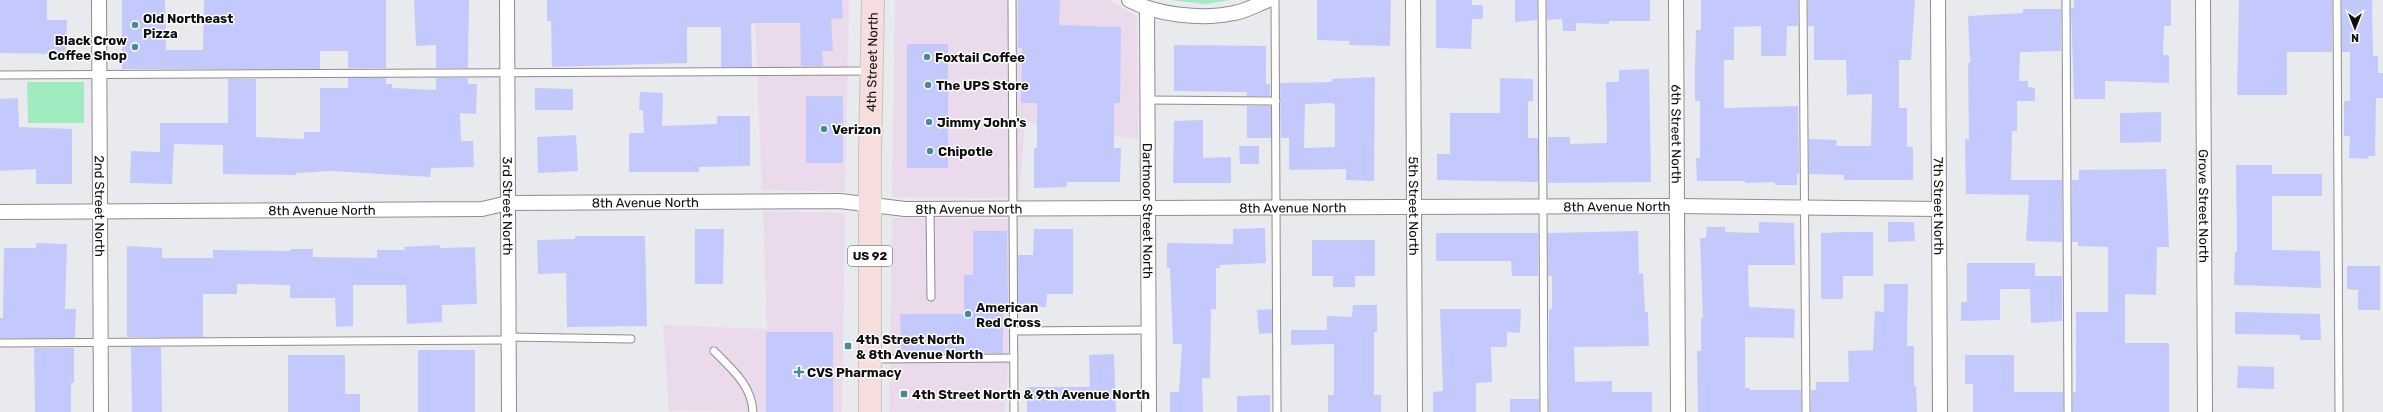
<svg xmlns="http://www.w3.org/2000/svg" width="2383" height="412" viewBox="0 0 2383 412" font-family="Rubik,sans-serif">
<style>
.commercial{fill:#eadaec}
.green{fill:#a1ebc0}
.building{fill:#c4c9fd;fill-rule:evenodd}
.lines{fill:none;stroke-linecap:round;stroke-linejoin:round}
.service-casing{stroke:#8e8e91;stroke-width:9}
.minor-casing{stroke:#8e8e91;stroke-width:16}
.primary-casing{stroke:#c5c5c6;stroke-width:24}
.service{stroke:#fff;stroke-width:7}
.minor{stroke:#fff;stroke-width:14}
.primary{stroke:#f8ddde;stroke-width:22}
.poi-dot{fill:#468c98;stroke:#fff;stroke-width:1.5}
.labels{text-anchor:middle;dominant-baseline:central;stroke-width:3;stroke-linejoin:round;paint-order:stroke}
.shield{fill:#fff;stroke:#575758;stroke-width:1}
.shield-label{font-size:12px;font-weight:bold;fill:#0f0f10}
.poi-label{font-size:13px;font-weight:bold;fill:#0f0f10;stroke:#fff;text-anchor:start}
.street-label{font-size:13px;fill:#0f0f10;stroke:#fff}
</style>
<rect width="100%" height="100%" fill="#e9eaed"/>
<g class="commercial">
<path d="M754 0H849L845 192 762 190Z"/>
<path d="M895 0H1108L1137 16 1138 139 1025 122 1019 198 892 197Z"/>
<path d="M763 211 845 213 842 412 669 411 663 325 767 329Z"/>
<path d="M892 218 1018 219 1005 412H889Z"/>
</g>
<g class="green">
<path d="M1171 0H1231L1205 4Z"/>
<path d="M27 82H84V123H28Z"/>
</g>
<g class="building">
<path d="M0 0H47V20H67L66 54 0 53Z"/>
<path d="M122 0H165L166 50H203L204 0H386V68H348V51H320V69H122Z"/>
<path d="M414 0H469L468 68H436V45L416 46Z"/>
<path d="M547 0H842L843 18 831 19 833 51H822L823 66H801L800 23H751L752 67H721V27H687V63L552 67 551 21H547Z"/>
<path d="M1018 0H1060L1059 25 1121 27 1120 103H1114V148H1121L1120 182H1067V187L1034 188V148H1037V103H1021L1022 48H1018Z"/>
<path d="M1317 0H1391L1390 46 1349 45 1350 41 1317 40Z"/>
<path d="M1436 0H1472V5H1483V19H1472L1471 49 1436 48Z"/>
<path d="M1515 0H1537V20L1515 22Z"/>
<path d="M1547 0H1650V21H1609V24L1576 23V31H1563L1562 19 1547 20Z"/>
<path d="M1701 0H1798V26H1787L1786 56H1761V26L1734 27V60H1724V108L1798 106 1799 174H1797V185H1775V182L1745 183V181H1697L1696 158H1700V101H1695V65L1696 30H1701Z"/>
<path d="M1808 0H1915L1911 60H1899V108H1907V147H1913V180H1844V175L1809 174V139L1837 140 1836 146H1871L1872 94 1847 95 1846 60H1814V26H1808Z"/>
<path d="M2074 0H2171V26H2164L2163 55H2169V83L2105 81V99H2074L2071 9 2074 8Z"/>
<path d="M2239 0H2332V52H2287V95H2237Z"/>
<path d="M2342 0H2372L2373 56H2378V73H2383V98H2376L2375 156H2369L2368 159 2349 158 2350 136H2344V101H2350V52H2342Z"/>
<path d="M2023 9H2061V51L2020 52 2019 81H2028V87L2035 88V101H2017V131H2012L2011 180H2062V242L2026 241 2029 195 1966 194 1965 139 1969 140 1968 63H1970L1968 16 2023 13Z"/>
<rect x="907" y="44" width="41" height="124"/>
<path d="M1174 45 1266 46V84H1270V96H1247V92L1174 91Z"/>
<path d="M1649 69 1651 182 1548 183V137H1570V144L1607 143 1606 82H1619V70Z"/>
<path d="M1375 77 1374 181 1346 180V169L1289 170V138H1281L1280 83 1332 82V79ZM1333 103 1335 106V147L1304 148 1305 104Z"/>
<path d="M348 78H386V84H392V88L436 90V78H468V84H477L476 114 460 113 461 141H473L474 167 431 168 430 177 332 171 296 173V175L223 174V145L174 144 172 184 130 183 131 151 160 152V123H228V79H256V137L304 139V132H320V88H348Z"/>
<path d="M1500 78 1533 79V101H1528V138H1538V182L1437 180V154H1450V113H1500Z"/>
<path d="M535 88 573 89V110H535Z"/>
<path d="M640 92 663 93 662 126 717 124V116H750V166L699 167V172H629V133H644L643 110H639Z"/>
<rect x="806" y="96" width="37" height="67"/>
<path d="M18 98 19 127 72 129V184H36V169L0 171V99Z"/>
<rect x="1247" y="106" width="24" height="32"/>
<path d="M2161 112V142L2120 143V113Z"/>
<path d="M1203 120V158L1231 157V183H1173L1174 121Z"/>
<path d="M576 135 578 171 538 173 537 137Z"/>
<path d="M1239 146H1259V164H1240Z"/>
<path d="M2236 165H2272V174H2322V196H2272V250L2320 251 2321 288 2234 285 2235 252H2237Z"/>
<path d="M2166 169 2169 247H2157L2156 295 2125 294V343H2169V412H2073V392H2076V312H2108V247L2078 246V242H2072V180H2079V170Z"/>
<path d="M1759 222 1794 223 1795 265H1748L1749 307 1795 309 1794 338 1745 337V388H1750V390H1801V412H1698L1697 351H1701V318H1703L1700 238H1706L1707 227H1725V232L1759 233Z"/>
<path d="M1888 222H1914L1915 241 1888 242Z"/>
<path d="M1265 228 1266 263 1220 265V268H1216V309H1211L1210 378H1202L1203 412H1170V392H1179L1182 344H1173L1170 268H1167V243L1233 244V229Z"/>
<path d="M695 229H724L723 284H695Z"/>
<path d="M1034 229H1073V294H1047L1046 307H1018V255H1033Z"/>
<path d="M973 231H1007L1008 306H1003V353H901L900 314H964V275H973Z"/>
<path d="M1638 231 1639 274 1643 273 1645 312H1648L1649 346 1574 347 1575 382 1612 381V392H1652V412H1549V309H1552V276H1548V233Z"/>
<path d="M1846 232H1873V276H1843V299H1821V233Z"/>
<path d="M1436 233H1538V276H1512L1511 261H1436Z"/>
<path d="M575 236H645L647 326 567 327 566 273 538 274 537 240 575 239Z"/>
<path d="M1312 240H1375V276H1355V287H1333V276H1312Z"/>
<path d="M36 243 67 244 65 309H76L75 338H0V318H3L4 248H36Z"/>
<path d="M440 245V248L475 247 477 304 442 305V322L407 324 406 285H353V326L336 327 335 298H290V285L237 284V294H203V337H127V246L162 248V258H213V250L290 251V249H313V257L377 258V250H405L404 247Z"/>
<path d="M1967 263H2035V276H2062V321L2031 323 2030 289H2000V320L1961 321V302H1967Z"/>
<path d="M2347 266H2380V310H2358V290L2347 289Z"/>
<path d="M1884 284H1908L1907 346H1914V386H1916L1917 412H1811V390H1816V382H1849L1848 351 1873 350 1875 311 1884 312Z"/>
<path d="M1353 305H1377V332H1374V395H1381V412H1328V395H1334V344L1291 345V330H1327V316L1352 317Z"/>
<path d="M1272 309V333L1259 334 1257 310Z"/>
<path d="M1440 309H1521L1520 333 1507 332V347H1491L1492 382 1476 383V412H1433V392L1443 391Z"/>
<path d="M2235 312 2320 314 2321 340H2300V335L2235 334Z"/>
<rect x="766" y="332" width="67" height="80"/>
<path d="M131 347H161L162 412H132Z"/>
<path d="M34 348H74V383H71V412H35Z"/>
<rect x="418" y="350" width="57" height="62"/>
<path d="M1114 354 1116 412H1027V387H1090L1089 355Z"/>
<path d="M288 355H345V394H360V412H288Z"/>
<path d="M1965 355H2014V392H2063V412H1973V384H1965Z"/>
<path d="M2238 366 2274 367V389L2237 388Z"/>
<path d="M1270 395V412H1237V396Z"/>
<rect x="1510" y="399" width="29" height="13"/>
</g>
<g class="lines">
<g class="service-casing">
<g id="service">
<path d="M1012 0 1014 412"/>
<path d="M1275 0 1277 412"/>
<path d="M1542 0 1544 412"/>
<path d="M1803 0 1806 412"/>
<path d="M2066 0 2068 412"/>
<path d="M2337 0 2339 412"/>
<path d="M0 75 870 71"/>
<path d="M1147 100 1276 101"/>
<path d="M930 209 931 297"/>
<path d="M1014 331 1148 330"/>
<path d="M508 337 631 339"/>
<path d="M0 343 508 340"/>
<path d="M714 351C732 369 752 386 753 412"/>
<path d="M872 359 1014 358"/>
</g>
</g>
<g class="minor-casing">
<g id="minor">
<path id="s1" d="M99 0 101 412"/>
<path id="s2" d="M507 0 509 412"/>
<path d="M1129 0C1157 15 1202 20 1234 13 1246 11 1258 4 1269 0"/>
<path id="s3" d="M1413 0 1415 412"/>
<path id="s4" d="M1676 0 1678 412"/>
<path id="s5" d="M1938 0 1940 412"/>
<path id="s6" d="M2203 0 2205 412"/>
<path id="s7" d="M1147 9 1149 412"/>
<path id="s8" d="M0 212 482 209 508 203 840 201 905 209 1677 206 1939 209"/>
</g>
</g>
<g class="primary-casing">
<g id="primary">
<path id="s9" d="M870 412V154L873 0"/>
</g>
</g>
<use href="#service" class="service"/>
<use href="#minor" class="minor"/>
<use href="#primary" class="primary"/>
</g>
<g class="poi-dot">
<circle cx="135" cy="25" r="4"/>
<circle cx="135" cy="47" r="4"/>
<circle cx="927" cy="57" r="4"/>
<circle cx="928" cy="85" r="4"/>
<circle cx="929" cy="122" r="4"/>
<circle cx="824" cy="129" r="4"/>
<circle cx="930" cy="151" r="4"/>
<circle cx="968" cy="314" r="4"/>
<rect x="844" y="342" width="8" height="8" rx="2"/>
<path d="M797 366h4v4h4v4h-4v4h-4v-4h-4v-4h4z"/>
<rect x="900" y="390" width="8" height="8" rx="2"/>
</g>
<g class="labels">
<rect class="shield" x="848" y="246" width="44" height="20" rx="3"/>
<g class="shield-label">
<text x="870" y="256">US 92</text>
</g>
<g class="poi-label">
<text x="143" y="18">Old Northeast<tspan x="143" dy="15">Pizza</tspan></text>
<text x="127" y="40" text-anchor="end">Black Crow<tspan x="127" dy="15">Coffee Shop</tspan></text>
<text x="935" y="57">Foxtail Coffee</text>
<text x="936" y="85">The UPS Store</text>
<text x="937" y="122">Jimmy John's</text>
<text x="832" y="129">Verizon</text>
<text x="938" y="151">Chipotle</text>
<text x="976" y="307">American<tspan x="976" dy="15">Red Cross</tspan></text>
<text x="856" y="339">4th Street North<tspan x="856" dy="15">&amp; 8th Avenue North</tspan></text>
<text x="807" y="372">CVS Pharmacy</text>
<text x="912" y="394">4th Street North &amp; 9th Avenue North</text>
</g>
<g class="street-label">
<text stroke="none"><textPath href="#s9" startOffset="350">4th Street North</textPath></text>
<text stroke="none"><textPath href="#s4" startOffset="134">6th Street North</textPath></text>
<text stroke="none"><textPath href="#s8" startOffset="646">8th Avenue North</textPath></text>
<text stroke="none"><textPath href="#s1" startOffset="206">2nd Street North</textPath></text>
<text stroke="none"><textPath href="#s2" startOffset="206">3rd Street North</textPath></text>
<text stroke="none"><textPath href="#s3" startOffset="206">5th Street North</textPath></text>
<text stroke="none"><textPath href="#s5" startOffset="206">7th Street North</textPath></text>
<text stroke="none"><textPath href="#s6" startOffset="206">Grove Street North</textPath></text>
<text stroke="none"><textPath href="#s8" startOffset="1618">8th Avenue North</textPath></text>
<text stroke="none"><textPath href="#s8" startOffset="1294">8th Avenue North</textPath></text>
<text stroke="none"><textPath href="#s8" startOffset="970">8th Avenue North</textPath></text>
<text stroke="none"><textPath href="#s8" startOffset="322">8th Avenue North</textPath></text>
<text stroke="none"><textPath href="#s7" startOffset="202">Dartmoor Street North</textPath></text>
</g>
</g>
<g transform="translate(2355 28) rotate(180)" stroke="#ffffff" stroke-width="3" paint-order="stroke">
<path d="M0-3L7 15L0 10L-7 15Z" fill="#0f0f10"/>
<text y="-6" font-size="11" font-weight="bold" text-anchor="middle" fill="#0f0f10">N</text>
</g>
</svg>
